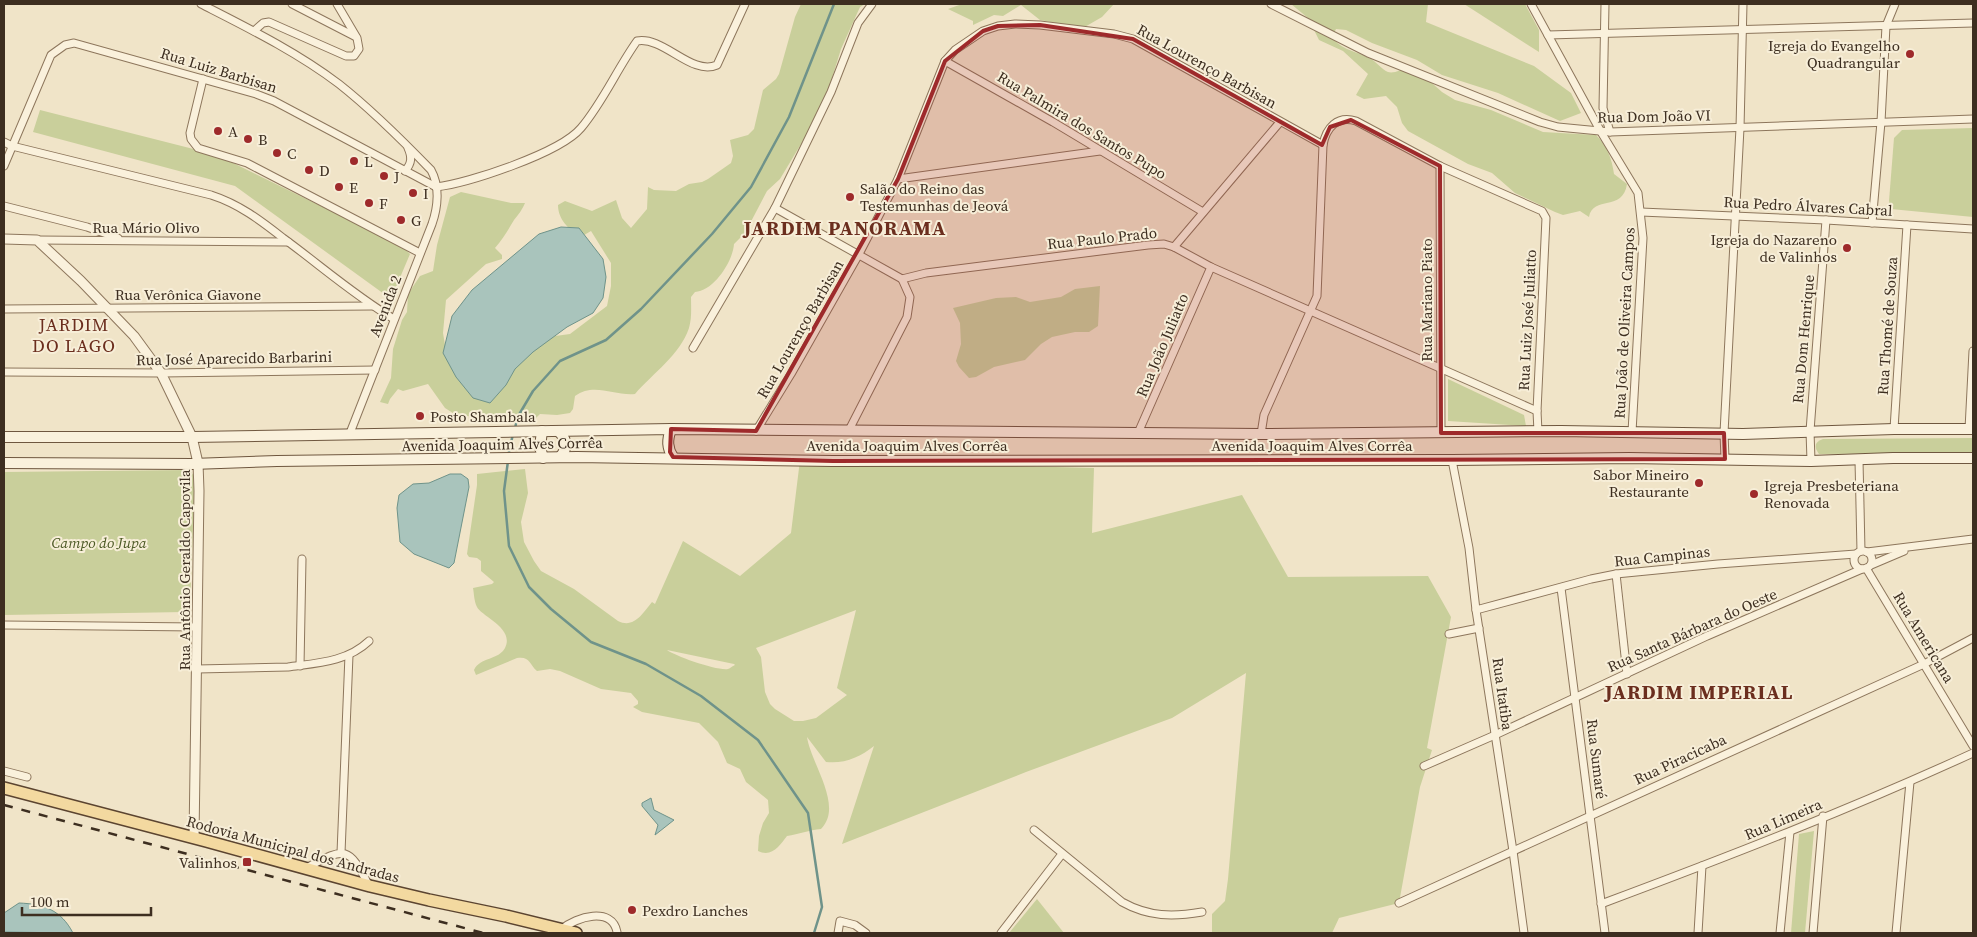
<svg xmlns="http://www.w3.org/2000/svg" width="1977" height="937" viewBox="0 0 1977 937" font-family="'Source Serif 4',serif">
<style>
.green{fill:#c9cf9b;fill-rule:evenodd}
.water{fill:#a9c4bc;stroke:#6f938a}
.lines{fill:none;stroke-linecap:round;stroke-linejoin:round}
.stream{stroke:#6f938a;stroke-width:2.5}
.minor-casing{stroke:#8d765c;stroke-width:9}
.tertiary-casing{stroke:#8d765c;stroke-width:11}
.secondary-casing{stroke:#6f573f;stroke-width:12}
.primary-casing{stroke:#5b4430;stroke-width:14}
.minor{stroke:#faf1dc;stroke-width:7}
.tertiary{stroke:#faf1dc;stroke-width:9}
.secondary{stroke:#faf1dc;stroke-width:10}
.primary{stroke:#f3d9a0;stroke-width:11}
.rail{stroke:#3d2e20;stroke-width:2.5;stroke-dasharray:9 9;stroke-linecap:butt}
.marked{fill:#9e2a2b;fill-opacity:0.2;stroke:#9e2a2b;stroke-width:4;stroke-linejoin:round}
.poi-dot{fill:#9e2a2b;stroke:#f7eed8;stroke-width:2}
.labels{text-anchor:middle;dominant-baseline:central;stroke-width:4;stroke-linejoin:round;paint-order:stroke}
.poi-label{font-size:15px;fill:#3d2e20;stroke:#f7eed8;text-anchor:start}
.street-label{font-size:15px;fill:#3d2e20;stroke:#f7eed8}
.park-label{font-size:15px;font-style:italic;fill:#4d5a26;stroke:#f7eed8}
.quarter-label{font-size:18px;letter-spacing:1px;fill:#6b2e1e;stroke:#f7eed8}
.district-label{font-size:20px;font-weight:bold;letter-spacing:1px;fill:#6b2e1e;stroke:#f7eed8}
</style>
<rect width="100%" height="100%" fill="#f0e4c8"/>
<g class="green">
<path d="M801 4H865L860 7 841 49 829 88 816 119 780 179 767 191 745 233 734 244C733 261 714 291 695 292L691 297C691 307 692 318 689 328 680 355 653 373 635 394 614 396 594 382 575 396L573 409 570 413 557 415 540 414 532 422 456 415 445 408 428 384 403 391 398 389 390 399 388 404 380 402 391 378 393 349 402 320 407 312 408 294 420 276 433 271 437 245 450 197 461 192 511 203H525C522 210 519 214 514 220 508 230 503 239 495 248L502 255V259L486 264 446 300 443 333 446 351 570 334 607 306 611 286V263L591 231 579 238C569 228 558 220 558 205L565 201 592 211 616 200 622 218 631 228 647 209 648 187 654 190 676 191 689 184 702 182 708 179 731 163 733 156 730 140 748 135 754 129 763 90 776 79 779 74 795 17Z"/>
<path d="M962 4H1114L1102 17 1083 28 1040 20 1021 5 1003 16 994 15 973 25V21L948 9Z"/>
<path d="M1291 4H1428L1426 22 1534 66 1571 93 1581 113 1560 121 1498 93 1442 75 1417 60 1372 43 1346 30 1336 29 1332 37C1341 50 1356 51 1369 58 1376 61 1381 69 1388 72 1394 74 1402 69 1407 68L1424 76 1442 92 1455 100 1491 110 1543 132 1596 135C1607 145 1612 159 1614 174L1627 184C1623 212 1593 195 1589 217L1580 211 1563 215 1555 212 1515 193 1492 173 1468 164 1408 131 1402 123 1397 107 1386 96 1364 99 1356 95 1368 74 1343 51 1319 40 1308 18Z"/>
<path d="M1464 4H1525L1539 30V52Z"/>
<path d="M40 110 217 155 402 246 410 254 391 299 235 186 33 132Z"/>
<path d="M1973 128V217L1891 209 1889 201 1894 138 1902 130Z"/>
<path d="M1100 286 1098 326 1089 332H1075L1052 337 1041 344 1025 360 994 367 976 377 969 378 959 367 956 361 961 344 960 323 953 308 996 298 1016 297 1030 302 1061 297 1075 289Z"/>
<path d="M1448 379 1524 415 1526 426 1448 421Z"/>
<path d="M1973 438V453L1819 454C1814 447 1814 442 1823 439Z"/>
<path d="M800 460 1094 468 1092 533 1242 495 1288 577 1428 576 1451 617 1427 748 1432 750 1420 787 1399 903 1339 918 1332 933H1212V914L1225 901 1228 879 1246 673 1172 718 1026 772 842 844 874 746C860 757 845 764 826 762L807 737C811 764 844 806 821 829 809 830 799 834 787 836 780 845 772 858 758 851L759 836 763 823 769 813 768 800 746 782 740 769 727 763 718 742 699 723 642 712 633 707 638 704V701L631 693 601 689 560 671 550 669 537 671C529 664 530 656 517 658L476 675 474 670C480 657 499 660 505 648 515 628 481 616 477 607 474 601 474 593 473 588L492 584 494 582 481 571V561L477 558 469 557 467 554 477 485V474L525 469 528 493 521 522 524 542 534 561 541 571 574 589 618 621C634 629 643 613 652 602L655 604 683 541 740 576 791 533ZM856 610 837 688 847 695 816 718 803 721H794L775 709 770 704 765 692 761 657 756 648ZM667 650 734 664 735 665C734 665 729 669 728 669 717 671 675 656 667 650Z"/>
<path d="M190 470 195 478 190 605 185 612 4 615V472Z"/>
<path d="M1814 831 1805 933H1791L1799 834Z"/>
<path d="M1037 899 1064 933H1009Z"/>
</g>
<g class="water">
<path d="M561 227 579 228 603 259 606 277 603 298 593 313 567 327 533 352 515 369 506 385 490 403 473 398 456 377 443 353 452 316 472 290 539 234Z"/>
<path d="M450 474H461L468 479 469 487 454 563 449 568 414 554 400 542 397 508 399 495 413 484 429 483Z"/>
<path d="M651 798 654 810 674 820 655 835 658 825 642 806V803Z"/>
<path d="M19 903C44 904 61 910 73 933L4 932V913Z"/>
</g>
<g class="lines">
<g class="stream">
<path d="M515 429 517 418 533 391 560 361 606 340 641 309 712 234 751 187 789 117 834 4"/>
<path d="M508 456 513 434"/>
<path d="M508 461 504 491 509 546 529 587 551 609 591 642 646 664 701 696 758 740 808 813 822 907 814 933"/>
</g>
<g class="minor-casing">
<g id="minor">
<path d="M201 4C248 28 297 52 339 84 372 110 402 140 431 170 440 186 438 207 432 224L350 433"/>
<path d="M292 4 356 37"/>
<path d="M1271 4 1368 53 1540 122 1558 127 1610 132 1973 119"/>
<path d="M1531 4 1601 132 1638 193 1643 238 1632 432"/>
<path d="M1605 4 1603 108 1610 132"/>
<path d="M254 31 263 23 269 22 346 56H354L359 49 357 38 337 4"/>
<path d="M1548 35 1973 23"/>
<path d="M945 61 1053 122 1203 212"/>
<path d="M203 79 190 133 191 139 198 148 247 163 420 253"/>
<path d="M4 142 12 146 211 195C239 204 260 220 283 238 320 265 355 296 394 319"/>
<path d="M4 166 51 55 65 45 74 43 256 94 274 101 436 187"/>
<path d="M1440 166 1441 433"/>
<path d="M405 171C412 163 412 157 408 148"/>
<path d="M898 179 1100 151"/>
<path d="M436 187C469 183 560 153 581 128 603 102 617 69 637 41 664 36 691 76 717 65L745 4"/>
<path d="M4 206 87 227 118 238"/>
<path d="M775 208 902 279 926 273 1148 245 1164 244 1174 247 1211 267 1537 411"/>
<path d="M1641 212 1826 220 1973 229"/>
<path d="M1872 223 1881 122 1886 26 1895 4"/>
<path d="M37 240 288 242"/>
<path d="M1174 247 1280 122"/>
<path d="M4 309 372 306"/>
<path d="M693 348 775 208 831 92 858 23 872 4"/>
<path d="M4 372 161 373 375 370"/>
<path d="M1894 429 1907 225"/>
<path d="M1969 429 1973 351"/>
<path d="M849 430 907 317 910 297 902 279"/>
<path d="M756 431 791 374 859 254 898 179 945 61 955 50 983 31 998 26 1015 24 1040 25 1114 34 1133 39 1323 145"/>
<path d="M1138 433 1211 267"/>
<path d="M1261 434 1264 415 1317 296 1323 145C1326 128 1337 115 1356 121L1440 166 1542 211 1546 218 1537 411 1538 432"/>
<path d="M1725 459 1724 433 1740 128 1743 4"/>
<path d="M1452 460 1469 548 1476 610 1513 851 1524 933"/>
<path d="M1859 460 1861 551"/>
<path d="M1811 461 1810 431 1826 220"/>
<circle cx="1863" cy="560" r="9"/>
<path d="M1867 552 1973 539"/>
<path d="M1871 565 1904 551"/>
<path d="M1866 568 1973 746"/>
<path d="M1616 574 1627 674"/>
<path d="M1561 588 1605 933"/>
<path d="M1476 610 1591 579 1616 574 1718 564 1856 554"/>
<path d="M4 625 197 627"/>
<path d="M1449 634 1479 628"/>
<path d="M300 666 302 559"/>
<path d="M197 669 288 667C317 663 347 662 369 641"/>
<path d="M1424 766 1495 735 1707 636 1862 569"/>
<path d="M4 771 27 777"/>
<path d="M1034 830 1122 902C1149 917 1173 917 1202 912"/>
<path d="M341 853 349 655"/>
<path d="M306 868C344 848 348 844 369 886"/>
<path d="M1399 903 1924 664 1973 638"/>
<path d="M1601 904C1727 857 1851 809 1973 753"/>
<path d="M562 929C576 917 612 906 617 932"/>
<path d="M838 933 840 921 855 925 866 933"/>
<path d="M1001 933 1062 854"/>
<path d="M1698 933 1702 866"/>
<path d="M1780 933 1790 832"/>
<path d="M1813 933 1823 816"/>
<path d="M1896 933 1910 782"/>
</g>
</g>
<g class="tertiary-casing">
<path id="tertiary" d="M4 239 37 240 81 281 134 336 161 373 192 437 198 463 199 491 194 838"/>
</g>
<g class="secondary-casing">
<g id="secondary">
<path d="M671 429C667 440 667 448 673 457"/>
<path d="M542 431 540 447 543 458"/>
<path d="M558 431C567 438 568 449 560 457"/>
<path d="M4 437H192L671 429 1261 434 1561 431 1743 434 1894 429H1973"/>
<path d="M4 463 192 464 277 461 577 457 833 461 1452 460 1629 458 1811 461 1893 458H1973"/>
</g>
</g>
<g class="primary-casing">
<path id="primary" d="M4 788 206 841 370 886 429 900 506 916 576 933"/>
</g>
<use href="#minor" class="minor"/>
<use href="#tertiary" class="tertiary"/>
<use href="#secondary" class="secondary"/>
<use href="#primary" class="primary"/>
<path class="rail" d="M4 805 483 933"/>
</g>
<path class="marked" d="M1040 25 1133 39 1322 145 1330 127 1351 120 1440 166 1441 433H1724L1725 459 833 461 673 457 670 452 671 429 756 431 898 179 945 61 983 31 998 26Z"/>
<g class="poi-dot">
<circle cx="1910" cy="54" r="5"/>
<circle cx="218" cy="131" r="5"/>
<circle cx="248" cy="139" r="5"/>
<circle cx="277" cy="153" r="5"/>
<circle cx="354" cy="161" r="5"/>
<circle cx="309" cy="170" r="5"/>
<circle cx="384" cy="176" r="5"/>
<circle cx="339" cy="187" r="5"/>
<circle cx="413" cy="193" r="5"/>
<circle cx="850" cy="197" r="5"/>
<circle cx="369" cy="203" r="5"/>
<circle cx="401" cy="220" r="5"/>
<circle cx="1847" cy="248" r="5"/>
<circle cx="420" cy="416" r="5"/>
<circle cx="1699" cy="483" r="5"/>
<circle cx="1754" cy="494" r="5"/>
<rect x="242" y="857" width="10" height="10" rx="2.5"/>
<circle cx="632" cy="910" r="5"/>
</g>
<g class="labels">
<g class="poi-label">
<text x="1900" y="45" text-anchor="end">Igreja do Evangelho<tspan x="1900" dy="17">Quadrangular</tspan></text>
<text x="228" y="131">A</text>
<text x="258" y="139">B</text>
<text x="287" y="153">C</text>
<text x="364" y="161">L</text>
<text x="319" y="170">D</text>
<text x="394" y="176">J</text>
<text x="349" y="187">E</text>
<text x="860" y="188">Salão do Reino das<tspan x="860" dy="17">Testemunhas de Jeová</tspan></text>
<text x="423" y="193">I</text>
<text x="379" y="203">F</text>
<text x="411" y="220">G</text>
<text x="1837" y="239" text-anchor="end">Igreja do Nazareno<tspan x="1837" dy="17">de Valinhos</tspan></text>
<text x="430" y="416">Posto Shambala</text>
<text x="1689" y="474" text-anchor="end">Sabor Mineiro<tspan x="1689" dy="17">Restaurante</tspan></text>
<text x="1764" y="485">Igreja Presbeteriana<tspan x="1764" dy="17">Renovada</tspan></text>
<text x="237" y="862" text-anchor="end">Valinhos</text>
<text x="642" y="910">Pexdro Lanches</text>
</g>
<g class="street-label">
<text transform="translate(1207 66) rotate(29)">Rua Lourenço Barbisan</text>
<text transform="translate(219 70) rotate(17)">Rua Luiz Barbisan</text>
<text transform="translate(1654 116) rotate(-1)">Rua Dom João VI</text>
<text transform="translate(1082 125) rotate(31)">Rua Palmira dos Santos Pupo</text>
<text transform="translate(1808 206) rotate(3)">Rua Pedro Álvares Cabral</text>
<text x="146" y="227">Rua Mário Olivo</text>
<text transform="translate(1102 238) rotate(-6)">Rua Paulo Prado</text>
<text x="188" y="294">Rua Verônica Giavone</text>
<text transform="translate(1426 300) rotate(-90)">Rua Mariano Piato</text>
<text transform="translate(385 306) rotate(-69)">Avenida 2</text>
<text transform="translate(1527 320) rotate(-87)">Rua Luiz José Juliatto</text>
<text transform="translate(1624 323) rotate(-87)">Rua João de Oliveira Campos</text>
<text transform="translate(1887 326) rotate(-86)">Rua Thomé de Souza</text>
<text transform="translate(800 329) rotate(-60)">Rua Lourenço Barbisan</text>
<text transform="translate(1803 339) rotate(-85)">Rua Dom Henrique</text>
<text transform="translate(1162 345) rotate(-67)">Rua João Juliatto</text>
<text transform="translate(234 358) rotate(-1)">Rua José Aparecido Barbarini</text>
<text transform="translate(502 444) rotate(-1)">Avenida Joaquim Alves Corrêa</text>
<text x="907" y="445">Avenida Joaquim Alves Corrêa</text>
<text x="1312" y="445">Avenida Joaquim Alves Corrêa</text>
<text transform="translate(1662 556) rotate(-6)">Rua Campinas</text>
<text transform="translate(184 570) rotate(-90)">Rua Antônio Geraldo Capovila</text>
<text transform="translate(1692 630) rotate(-24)">Rua Santa Bárbara do Oeste</text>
<text transform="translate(1924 637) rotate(59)">Rua Americana</text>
<text transform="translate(1503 694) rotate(82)">Rua Itatiba</text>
<text transform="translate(1597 759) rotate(83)">Rua Sumaré</text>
<text transform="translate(1680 759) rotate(-25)">Rua Piracicaba</text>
<text transform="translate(1783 819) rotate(-23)">Rua Limeira</text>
<text transform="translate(293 849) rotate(15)">Rodovia Municipal dos Andradas</text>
</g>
<g class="park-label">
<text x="99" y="542">Campo do Jupa</text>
</g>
<g class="quarter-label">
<text x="74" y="324">JARDIM<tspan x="74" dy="21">DO LAGO</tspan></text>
</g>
<g class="district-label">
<text x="845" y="228">JARDIM PANORAMA</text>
<text x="1699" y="692">JARDIM IMPERIAL</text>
</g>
</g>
<rect width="1977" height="937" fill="none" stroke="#3d2e20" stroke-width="10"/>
<path d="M22 907v8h129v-8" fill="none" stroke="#3d2e20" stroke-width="2.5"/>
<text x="30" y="907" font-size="15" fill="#3d2e20" stroke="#f7eed8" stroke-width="4" paint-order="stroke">100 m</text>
</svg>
